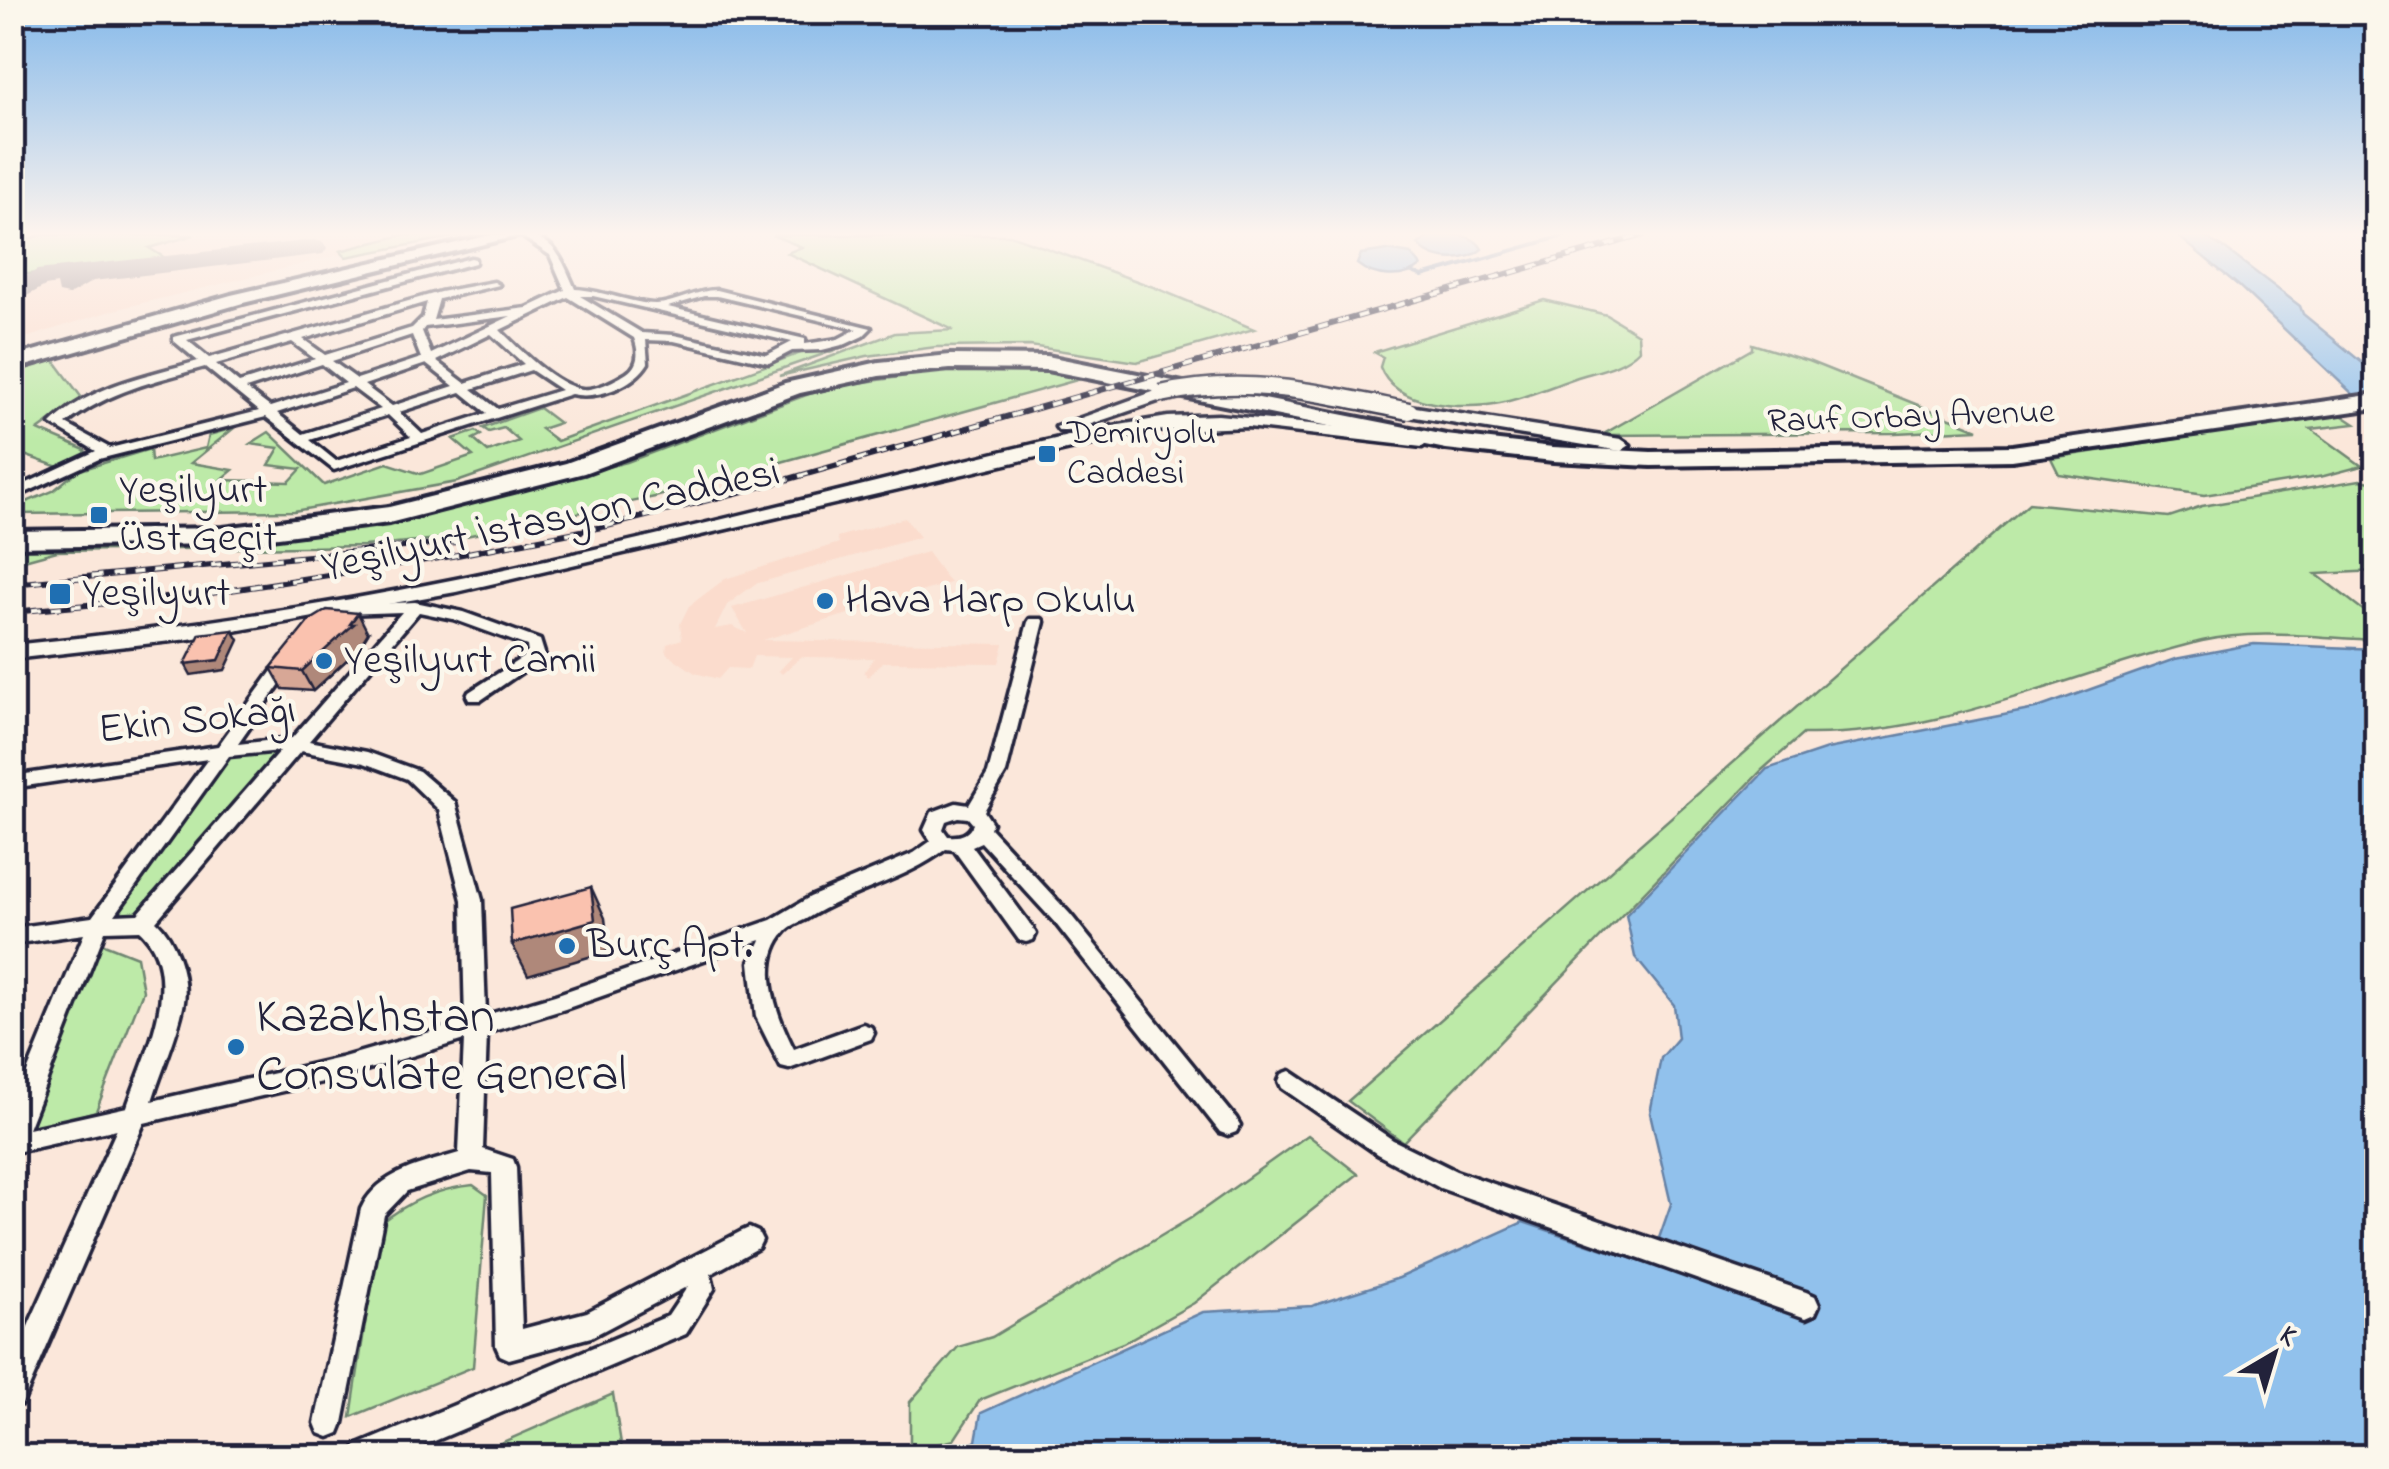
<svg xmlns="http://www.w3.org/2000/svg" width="2389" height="1469" viewBox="0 0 2389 1469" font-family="'Indie Flower',sans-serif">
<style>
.built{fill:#fbdccd}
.green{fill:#bdeaa8;stroke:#708672;stroke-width:2.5}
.water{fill:#91c1ec;stroke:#6581a5;stroke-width:2.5}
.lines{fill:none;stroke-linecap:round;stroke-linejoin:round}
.stream{stroke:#6581a5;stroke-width:4}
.taxiway{fill:#8e848a;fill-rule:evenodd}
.street-casing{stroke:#22223b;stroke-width:7}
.secondary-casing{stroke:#22223b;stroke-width:7}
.primary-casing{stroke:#22223b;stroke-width:8}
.highway-casing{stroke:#22223b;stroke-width:8}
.street{fill:#fbf7ec;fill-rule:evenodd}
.secondary{fill:#fbf7ec;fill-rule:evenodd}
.primary{fill:#fbf7ec;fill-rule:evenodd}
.highway{fill:#fbf7ec;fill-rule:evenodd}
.rail-casing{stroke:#22223b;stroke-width:6}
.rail{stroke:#fbf7ec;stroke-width:4;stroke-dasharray:10;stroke-linecap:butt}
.secondary-bridge-casing{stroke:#22223b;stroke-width:21;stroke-linecap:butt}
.secondary-bridge{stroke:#fbf7ec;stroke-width:16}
.wall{fill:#d7a796;stroke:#22223b;stroke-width:2.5}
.shaded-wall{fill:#af887a;stroke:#22223b;stroke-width:2.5}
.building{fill:#fac2af;stroke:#22223b;stroke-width:2.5}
.poi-dot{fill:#1f6fb2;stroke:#fbf7ec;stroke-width:4}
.labels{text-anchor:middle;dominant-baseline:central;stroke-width:9;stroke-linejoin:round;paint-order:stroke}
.far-street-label{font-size:35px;fill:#22223b;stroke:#fbf7ec}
.far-poi-label{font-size:35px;fill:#22223b;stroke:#fbf7ec;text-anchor:start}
.poi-label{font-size:42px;fill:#22223b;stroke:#fbf7ec;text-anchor:start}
.street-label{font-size:42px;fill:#22223b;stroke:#fbf7ec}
.near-poi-label{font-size:50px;fill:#22223b;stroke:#fbf7ec;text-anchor:start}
</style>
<rect width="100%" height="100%" fill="#fbe7da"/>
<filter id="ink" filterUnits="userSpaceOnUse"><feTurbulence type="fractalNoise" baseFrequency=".01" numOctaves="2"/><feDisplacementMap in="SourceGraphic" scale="20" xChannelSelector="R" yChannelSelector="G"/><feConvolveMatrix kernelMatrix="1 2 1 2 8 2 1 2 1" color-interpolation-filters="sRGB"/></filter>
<g filter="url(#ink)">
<g class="built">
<path d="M13 235H422L114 310 13 342Z"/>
<path d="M905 518 920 537 755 584 727 605 715 629 732 626 747 633 732 608 927 552 950 583 763 640 1004 644 999 663 883 662 868 677 864 672 874 658 801 657 782 674 779 671 792 657 754 656 749 669 728 668 718 679 695 673 666 653 667 644 682 639 680 624 689 606 725 579 839 543 837 537Z"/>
</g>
<g class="green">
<path d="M42 235H194L149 248 175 264 13 275V243Z"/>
<path d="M403 235H463L346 257 340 251Z"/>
<path d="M772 235H1010L1156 288 1254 329 1137 362 1030 346 936 347 867 356 779 376 895 333 953 330 787 253 802 247Z"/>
<path d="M1544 300 1607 315 1638 334 1639 350C1623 367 1596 371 1575 378 1550 387 1525 398 1500 403 1465 410 1395 408 1380 367L1383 357 1374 352Z"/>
<path d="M1752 344 1808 361 1978 429 1895 433 1602 435 1752 349Z"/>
<path d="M844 347 457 482 294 511 13 514 12 508 53 491 77 471 150 449 151 461 206 448 209 435 234 428 191 463 233 470 221 480 289 482 301 469 269 465 279 448 250 444 269 432 324 485 387 463 421 474 473 456 453 439 476 431 481 435 473 439 488 452 519 441 504 428 489 432 483 428 539 408 559 423 541 429 557 441 806 351Z"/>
<path d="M54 360 82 398 38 430 85 450 87 457 58 467 13 451 12 372Z"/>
<path d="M1005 368 1088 377 655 497 461 537 364 546 57 551 13 563V549L250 541 404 518 627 462 809 394 851 384 948 370Z"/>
<path d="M2340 414 2355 424 2311 429 2362 466 2324 476 2204 495 2059 474 2051 458Z"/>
<path d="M2360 480 2376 483V571L2316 574 2376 620V640C2321 638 2256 628 2202 641 2068 673 1942 737 1803 734L1762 770 1403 1142 1348 1101 2029 503 2169 517 2202 506Z"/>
<path d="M279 751 135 915H113L230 756Z"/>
<path d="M99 942 137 957 143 991 96 1111 24 1132Z"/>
<path d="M1308 1135 1358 1174 1194 1303 1123 1343 980 1400 954 1440 910 1451V1402L958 1347 992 1337 1191 1218Z"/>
<path d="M473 1185 487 1195 473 1367 351 1417 380 1224C409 1201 436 1189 473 1185Z"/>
<path d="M613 1394 623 1456H471Z"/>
</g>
<g class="water">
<path d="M1433 235C1450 235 1473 232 1482 249 1466 263 1431 262 1418 244Z"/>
<path d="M2177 235H2201L2224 248 2300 306 2303 314 2376 374V416L2239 286Z"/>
<path d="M1387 250 1411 254 1421 266C1404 280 1374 278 1357 264L1361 254Z"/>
<path d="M2254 644 2376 649V1456H947L976 1441 981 1413 1203 1312 1312 1306 1399 1278 1523 1222 1809 1318 1815 1298 1658 1241 1671 1204 1650 1113 1661 1058 1678 1038 1674 1005 1635 957 1626 915 1767 769 1827 749 2035 709 2175 659Z"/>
</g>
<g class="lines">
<path class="stream" d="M1412 272 1422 276 1567 235"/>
<path class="taxiway" d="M314 240 323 242 327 248 323 254 93 281 69 295 59 293 57 284 45 286 23 298 12 295 13 284 37 270Z"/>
<g class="street-casing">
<g id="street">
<path d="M520 235C555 235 563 262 575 289 601 290 633 304 655 304 675 304 695 290 717 290L871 328 863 336 846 344 822 350 792 351 769 363 674 341 646 340 648 363C634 386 597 400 571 394L334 470 266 417 99 459 12 499V490L96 451 51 424C90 385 147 376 198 361L174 341V337L471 258 475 259V263L187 340 209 358 440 292 494 282 499 285 439 299 433 320 527 308 565 290 550 255ZM580 296H593L792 342 767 355 674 335 642 333ZM704 296H717L857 329 838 339 805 344V339L668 307ZM568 297 634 338C639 351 640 364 627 373 616 380 595 391 582 389 556 386 518 348 500 330ZM427 302 423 317 412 328 325 355 303 339ZM511 316 431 354 422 331 425 327ZM491 334 524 364 465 383 436 361ZM412 335 421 358 357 379 332 361ZM292 342 315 359 239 383 216 364ZM322 364 346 383 270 407 246 389ZM426 364 454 386 392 406 364 385ZM205 367 259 411 110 448 66 424C107 391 156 381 205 367ZM531 370 561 390 498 409 472 389ZM353 388 381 409 303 434 277 413ZM461 392 487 413 422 434 399 412ZM388 415 411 437 336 461 310 440Z"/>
<path d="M415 602 463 612 540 640 545 656 481 700H469L467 696 469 692 528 654 527 646 453 619 419 612 309 741 367 752 419 771 455 802 482 900 486 1015 555 995 771 920 810 897 914 853 931 841 924 830 932 812 956 803 969 805 988 773 1028 622 1030 619H1042L1044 622 1006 773 984 811 992 823 990 828 1070 914 1236 1118 1240 1125 1236 1132 1228 1135 1220 1132 1056 924 981 842 972 846 1033 928 1036 934 1033 940 1026 942 1019 940 954 850 946 849C904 881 850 891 806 919 800 922 790 926 786 931 756 963 777 1016 794 1049L863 1024 871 1027 874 1033 871 1039 789 1069 781 1067 756 1017 750 962 761 940 565 1009 487 1033 483 1149 513 1159 516 1167 522 1329 587 1312 740 1232 749 1228 758 1232 762 1240 758 1248 711 1274 714 1289 686 1334 399 1456H352L356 1446 668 1316 688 1286 591 1337 509 1359 500 1355 496 1346 492 1173 471 1171 407 1191 384 1215 343 1423 339 1433 329 1437 319 1433 315 1423 361 1209C378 1171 424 1164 459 1153L464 1040 340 1078 144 1123 22 1404 12 1408V1362L117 1129 12 1153V1109L84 934 12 944V928L92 917 208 759 12 788V776L218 746 282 657 288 656 296 661 238 744 292 738 402 612 343 614 337 612 335 609 337 606ZM280 751 138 914 115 915 229 756ZM301 751 364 763 407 779 439 810 462 900 465 1022 340 1058 152 1101C162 1069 178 1035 184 1002 188 976 175 938 156 921ZM958 817 968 818 973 824C968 835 960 837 948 836L943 829 946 821ZM139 930C188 974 144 1056 127 1107L28 1129 105 931Z"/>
<path d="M1290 1071 1393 1140 1456 1171 1806 1292 1815 1296 1819 1305 1815 1314 1806 1318 1440 1188 1377 1154 1282 1088 1279 1081 1282 1074Z"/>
</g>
</g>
<g class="secondary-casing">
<g id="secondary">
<path d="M1161 389 1170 394 1167 398 1071 431H1059L1056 427Z"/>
<path d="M1409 406 1621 439 1630 445 1621 451 1403 415V407Z"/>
<path d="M1218 415 1422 435 1431 441 1422 447 1248 427 1148 431 456 592 189 639 12 659V645C161 630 309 609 456 579 674 535 890 476 1107 427L1168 417Z"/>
</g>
</g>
<g class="primary-casing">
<path id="primary" d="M491 235H521L243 303 12 370V357L231 295Z"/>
</g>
<g class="highway-casing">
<path id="highway" d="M950 355 1047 356 1446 435 1553 447 1651 452 2012 446 2376 394V408L2012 460 1651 466 1553 461 1446 449 1047 370 950 369 879 376 800 393 584 473 389 523 223 544 12 547V531L223 528 389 507 566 463 785 383 879 362Z"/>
</g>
<use href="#street" class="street"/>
<use href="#secondary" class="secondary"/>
<use href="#primary" class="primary"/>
<use href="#highway" class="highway"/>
<g class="rail-casing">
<g id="rail">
<path d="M12 584 456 542"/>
<path d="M12 612 205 594 452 556 607 526 775 483 1643 235"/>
</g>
</g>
<use href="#rail" class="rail"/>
<g class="secondary-bridge-casing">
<path id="secondary-bridge" d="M1161 394C1246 374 1325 394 1409 411"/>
</g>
<use href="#secondary-bridge" class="secondary-bridge"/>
</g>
<path class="wall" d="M368 633 363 641 364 644 313 691 283 689 271 668Z"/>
<g class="shaded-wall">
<path d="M358 613 368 633 363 641 364 644 313 691 302 671 350 624Z"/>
<path d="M233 630 239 640 225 670 191 675 185 664Z"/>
<path d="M591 887 605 918 609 951 528 975 512 944Z"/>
</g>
<g class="building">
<path d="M327 610 358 613 350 624H354L302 671 271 668 309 621Z"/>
<path d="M233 630 219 660 185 664 200 634Z"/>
<path d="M591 887 595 920 512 944 510 909Z"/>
</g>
</g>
<linearGradient id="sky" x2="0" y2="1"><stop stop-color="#85b9ea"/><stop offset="0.53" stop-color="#fdf4ee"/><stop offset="1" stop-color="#fdf4ee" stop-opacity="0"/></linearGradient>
<rect width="2389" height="441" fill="url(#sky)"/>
<g class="poi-dot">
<rect x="1037" y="444" width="20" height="20" rx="5"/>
<rect x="89" y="505" width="20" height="20" rx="5"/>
<rect x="48" y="582" width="24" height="24" rx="5"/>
<circle cx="825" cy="601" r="10"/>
<circle cx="324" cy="661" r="10"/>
<circle cx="567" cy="946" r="10"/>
<circle cx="236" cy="1047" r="10"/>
</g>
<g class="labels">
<g class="far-street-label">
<text transform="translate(1911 418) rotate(-2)">Rauf Orbay Avenue</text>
</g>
<g class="far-poi-label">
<text x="1067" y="434">Demiryolu<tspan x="1067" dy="40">Caddesi</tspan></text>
</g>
<g class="poi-label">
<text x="119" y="491">Yeşilyurt<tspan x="119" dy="48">Üst Geçit</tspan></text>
<text x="82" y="594">Yeşilyurt</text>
<text x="845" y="601">Hava Harp Okulu</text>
<text x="344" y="661">Yeşilyurt Camii</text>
<text x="587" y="946">Burç Apt.</text>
</g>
<g class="street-label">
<text transform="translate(551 521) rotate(-12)">Yeşilyurt İstasyon Caddesi</text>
<text transform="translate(197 721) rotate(-6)">Ekin Sokağı</text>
</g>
<g class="near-poi-label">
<text x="256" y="1018">Kazakhstan<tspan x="256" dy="58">Consulate General</tspan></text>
</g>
</g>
<rect width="2389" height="1469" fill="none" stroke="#fbf7ec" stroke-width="50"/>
<rect x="25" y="25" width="2339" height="1419" fill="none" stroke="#22223b" stroke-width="4" filter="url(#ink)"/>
<g transform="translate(2274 1354) rotate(38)" stroke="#fbf7ec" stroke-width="8" paint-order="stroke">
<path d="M0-8L18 38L0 25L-18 38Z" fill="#22223b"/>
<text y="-15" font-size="28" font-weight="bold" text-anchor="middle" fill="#22223b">K</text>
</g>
</svg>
